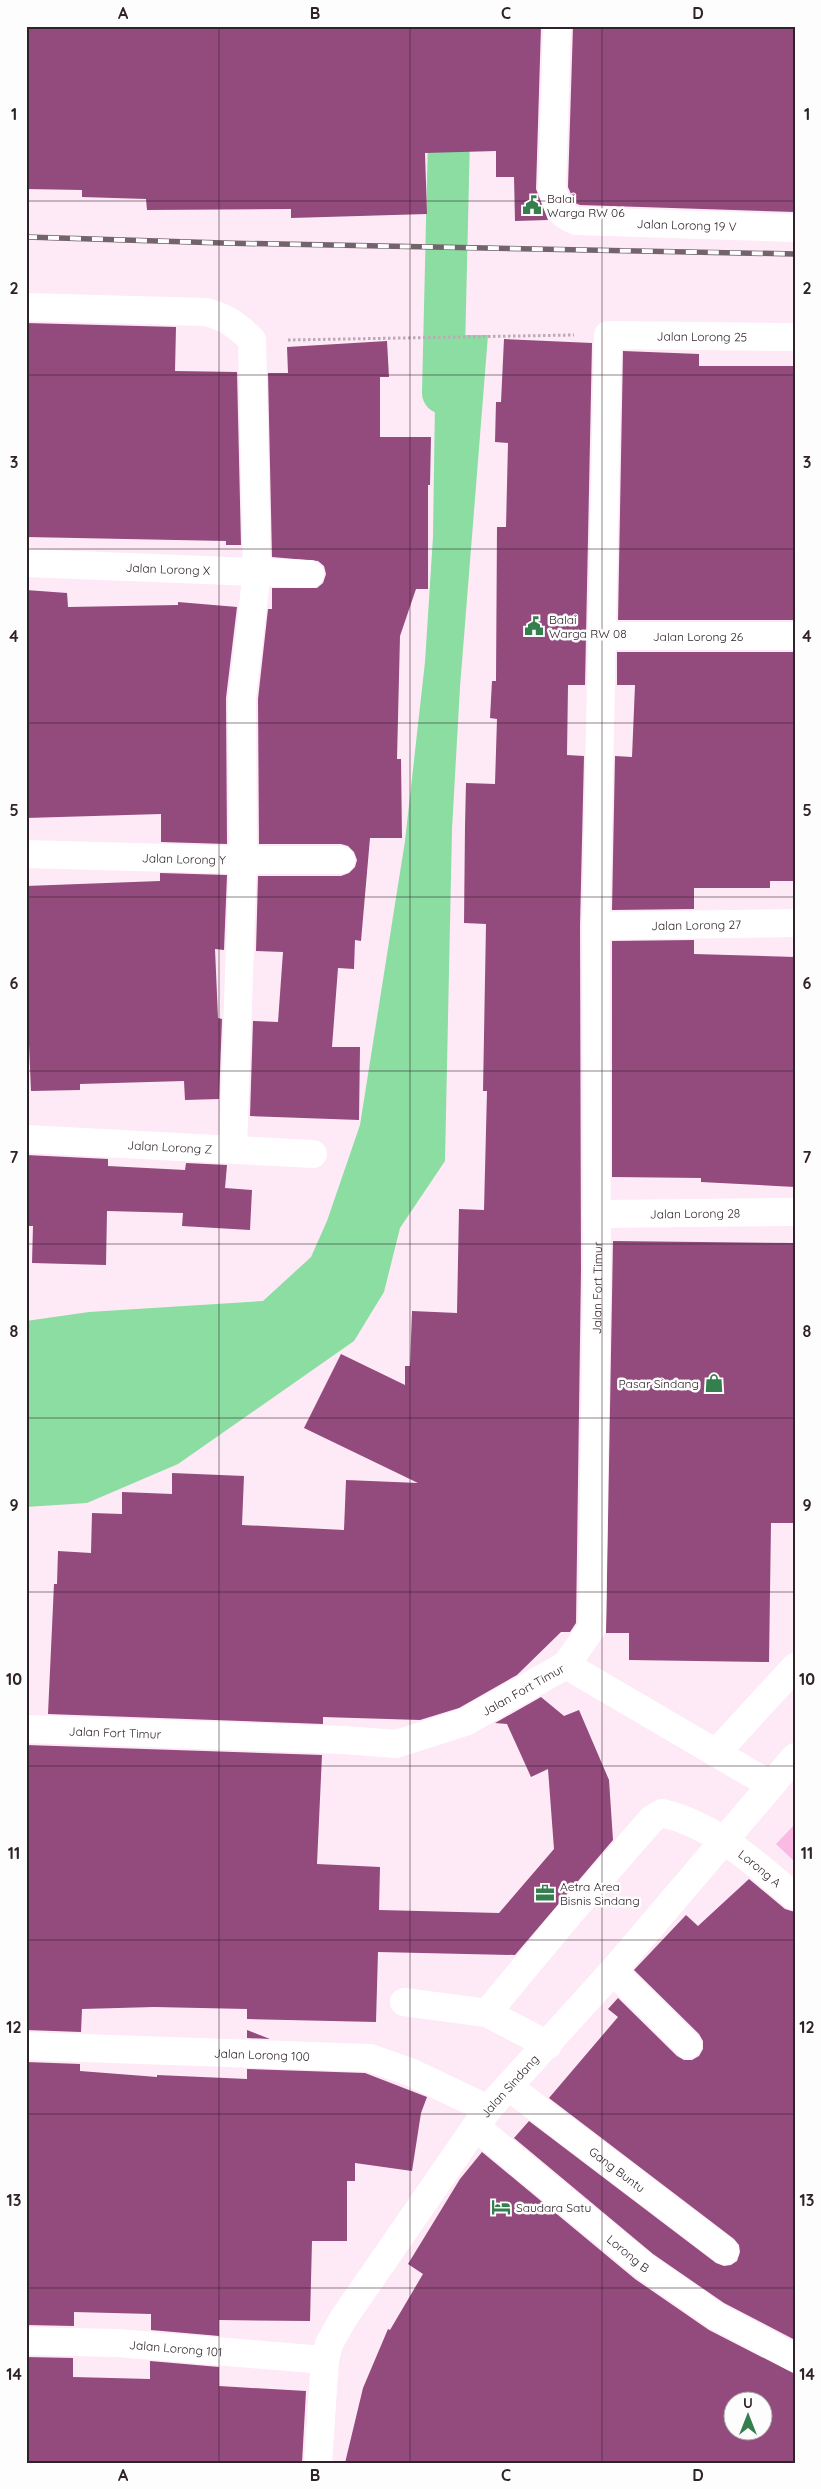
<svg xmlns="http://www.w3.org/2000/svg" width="821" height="2489" viewBox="0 0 821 2489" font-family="Quicksand,sans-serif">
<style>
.green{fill:#fabae3}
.water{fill:#8bdda2}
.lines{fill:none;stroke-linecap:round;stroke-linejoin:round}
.canal{stroke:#8bdda2;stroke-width:42}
.building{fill:#924b7c;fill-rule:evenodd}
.path{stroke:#bcaab5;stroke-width:3;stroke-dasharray:2.5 2.5;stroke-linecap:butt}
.minor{stroke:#fff;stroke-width:28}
.rail-casing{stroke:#72636c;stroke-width:5.5}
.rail{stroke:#fdfdfd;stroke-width:4;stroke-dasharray:11;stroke-linecap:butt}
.grid{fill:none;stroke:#2f232a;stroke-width:1;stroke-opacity:0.55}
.labels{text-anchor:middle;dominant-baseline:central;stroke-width:5;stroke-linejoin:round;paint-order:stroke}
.poi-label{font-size:12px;fill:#2f232a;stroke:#fdfdfd;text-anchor:start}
.street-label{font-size:12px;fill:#2f232a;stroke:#fdfdfd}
.neatline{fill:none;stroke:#2f232a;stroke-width:2}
.grid-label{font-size:16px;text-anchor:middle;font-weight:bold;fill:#2f232a}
</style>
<rect width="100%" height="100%" fill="#fee9f6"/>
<path class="green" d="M795 1824V1862L776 1844Z"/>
<path class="water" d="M436 335H488L460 687 452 829 445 1161 400 1228 384 1292 354 1341 178 1464 87 1503 26 1507V1321L89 1312 263 1301 311 1257 327 1221 360 1125 405 841 425 662 433 537Z"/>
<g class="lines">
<path class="canal" d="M443 393 450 94"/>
</g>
<g class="building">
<path d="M26 26H541L536 189 548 220 515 221 514 177H496V151L425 153 427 214 291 218V209L147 210 146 199 82 197V190L26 189Z"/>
<path d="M573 26 795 28V212L580 205 575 203 568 187Z"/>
<path d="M26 323 176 327 175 371 237 372 241 545H226V541L26 537Z"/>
<path d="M504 339 592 343 585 685H568L567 755 584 756 580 926 581 1270 576 1623 570 1632H561L517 1675 459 1708 420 1720 323 1717V1724L48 1714 54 1584H57L58 1551 91 1553 92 1513 122 1514V1492L172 1494V1473L244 1476 242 1525 344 1530 346 1480 418 1483 304 1428 341 1354 405 1385V1366H410L412 1311 457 1313 459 1209 484 1210 487 1091H483L486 924 464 923 465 826 466 783 495 784 497 719 490 718 492 681H496L497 527H506L508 443 495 442 496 402H501Z"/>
<path d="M387 341 389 377H380V437H431L430 485H428V589H416L400 636 397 759H401L402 838H370L361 941 355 940 354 969 338 968 332 1047H360L359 1120 250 1116 253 1021 278 1022 283 952 256 951 258 876H341L349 873 355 867 357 860 354 852 348 846 341 844H259L258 699 268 609H272V588H317L323 583 326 574 324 566 318 561 272 557 268 373H288L287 347Z"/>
<path d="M623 351 699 354V366H795V620H618Z"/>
<path d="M26 590 67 593 68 607 178 605V602L237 607 226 698 227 844 161 842V814L26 818Z"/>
<path d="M617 652H795V881H770V888H694V909L612 910 615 756 632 757 635 685H617Z"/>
<path d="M160 873 227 875 224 950 215 949 218 1018 222 1019 219 1099 185 1100 184 1081 80 1084V1090L31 1091 26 973V886L160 881Z"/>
<path d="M694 940V954L795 957V1187L701 1182V1178L612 1177V941Z"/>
<path d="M26 1155 108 1159V1166L185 1170 186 1163 227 1165 225 1188 252 1190 250 1230 182 1226 183 1213 107 1211 106 1265 32 1263 33 1226H26Z"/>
<path d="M613 1241 795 1243V1523H771L769 1662 629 1660V1633H606Z"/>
<path d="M541 1697 564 1716 579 1710 609 1780 613 1840 515 1955 378 1952 376 2022 247 2019V2009L154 2007 82 2009 81 2032 26 2030V1745L322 1755 317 1864 380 1867 379 1910 499 1913 554 1849 548 1769 531 1777 507 1724 495 1723Z"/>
<path d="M749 1879 785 1909 795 1912V2340L724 2303 653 2254 514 2138 529 2121 716 2263 724 2266 731 2265 737 2261 740 2252 739 2245 734 2239 549 2098 618 2017 608 2009 618 1998 677 2056 684 2060H692L699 2056 703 2049V2041L699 2034 634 1970 686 1915 698 1926Z"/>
<path d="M247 2030 270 2039 247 2038Z"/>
<path d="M26 2062 80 2064V2071L157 2077V2075L247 2079V2069L365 2073 427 2097 421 2113 412 2171 355 2163V2181H347V2241H312L310 2321 219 2320V2336L151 2330V2314L74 2312V2326L26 2325Z"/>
<path d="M482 2152 635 2279 709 2330 795 2374V2463H345L363 2388 388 2329 390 2330 423 2274 408 2264 460 2179ZM734 2402H764V2432H734Z"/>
<path d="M26 2357 73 2358V2377L150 2379V2361L219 2367V2386L306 2391 302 2463H26Z"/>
</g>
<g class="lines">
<path class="path" d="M288 340 574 335"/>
<g class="minor">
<path id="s1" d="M557 26 552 189C558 207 558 214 576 221L795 228"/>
<path d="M26 307 206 312C226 317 238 326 252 340L257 572 242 698 243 860 233 1149"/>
<path id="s2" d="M26 563 310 574"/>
<path id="s3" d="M602 636H795"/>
<path id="s4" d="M26 854 243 860H341"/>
<path id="s5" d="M596 926 795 923"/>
<path id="s6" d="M26 1139 313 1154"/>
<path id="s7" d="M596 1214 795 1212"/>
<path d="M566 1665 771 1785"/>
<path id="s8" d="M26 1729 344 1740 396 1744 465 1722 566 1665 592 1628 597 1270 596 926 608 335 795 337"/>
<path d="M716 1753 795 1667"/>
<path d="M613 1971 688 2045"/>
<path d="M404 2002 487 2013 548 2045"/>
<path id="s9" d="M487 2013 570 1913 652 1819 662 1813C715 1825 754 1863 795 1897"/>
<path id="s10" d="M26 2046 370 2058 410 2072 488 2109"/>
<path id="s11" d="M509 2087 725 2251"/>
<path id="s12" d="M476 2127 644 2266 716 2316 795 2358"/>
<path id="s13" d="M26 2341 117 2343 325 2360"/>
<path id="s14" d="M318 2463 325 2360 329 2344 343 2319 488 2109 613 1971 795 1757"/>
</g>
<g class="rail-casing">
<path id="rail" d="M26 237 223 243 795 254"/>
</g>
<use href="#rail" class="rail"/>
</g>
<path class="grid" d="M219 26V2463M410 26V2463M602 26V2463M26 201H795M26 375H795M26 549H795M26 723H795M26 897H795M26 1071H795M26 1244H795M26 1418H795M26 1592H795M26 1766H795M26 1940H795M26 2114H795M26 2288H795"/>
<defs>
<g id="civic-bare" transform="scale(1.5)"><path d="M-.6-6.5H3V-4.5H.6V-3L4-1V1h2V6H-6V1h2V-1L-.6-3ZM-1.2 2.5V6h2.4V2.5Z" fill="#347f4d" stroke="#fdfdfd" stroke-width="2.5" paint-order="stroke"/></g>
<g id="shop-bare" transform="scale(1.5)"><path d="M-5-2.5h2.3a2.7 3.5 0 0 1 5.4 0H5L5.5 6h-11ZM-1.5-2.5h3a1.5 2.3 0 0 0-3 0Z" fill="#347f4d" stroke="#fdfdfd" stroke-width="2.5" paint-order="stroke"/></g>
<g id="office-bare" transform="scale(1.5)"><path d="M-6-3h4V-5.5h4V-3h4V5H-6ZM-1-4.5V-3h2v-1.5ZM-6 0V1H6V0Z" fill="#347f4d" stroke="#fdfdfd" stroke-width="2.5" paint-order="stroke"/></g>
<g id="hotel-bare" transform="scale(1.5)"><path d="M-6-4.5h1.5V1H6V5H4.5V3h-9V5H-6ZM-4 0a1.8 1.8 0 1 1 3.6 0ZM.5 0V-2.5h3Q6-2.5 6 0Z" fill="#347f4d" stroke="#fdfdfd" stroke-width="2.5" paint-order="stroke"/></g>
</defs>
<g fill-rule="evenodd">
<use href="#civic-bare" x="532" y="205"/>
<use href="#civic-bare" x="534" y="626"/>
<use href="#shop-bare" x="714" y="1383"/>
<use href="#office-bare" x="545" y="1893"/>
<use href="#hotel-bare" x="501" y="2207"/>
</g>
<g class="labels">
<g class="poi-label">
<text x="547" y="198">Balai<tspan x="547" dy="14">Warga RW 06</tspan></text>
<text x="549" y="619">Balai<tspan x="549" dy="14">Warga RW 08</tspan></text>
<text x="699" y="1383" text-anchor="end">Pasar Sindang</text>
<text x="560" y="1886">Aetra Area<tspan x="560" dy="14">Bisnis Sindang</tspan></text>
<text x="516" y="2207">Saudara Satu</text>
</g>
<g class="street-label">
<text stroke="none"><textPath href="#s1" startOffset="316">Jalan Lorong 19 V</textPath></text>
<text stroke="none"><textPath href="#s8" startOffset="1991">Jalan Lorong 25</textPath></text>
<text stroke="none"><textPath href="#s2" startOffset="142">Jalan Lorong X</textPath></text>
<text stroke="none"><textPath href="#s3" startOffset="96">Jalan Lorong 26</textPath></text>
<text stroke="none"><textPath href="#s4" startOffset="158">Jalan Lorong Y</textPath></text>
<text stroke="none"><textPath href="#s5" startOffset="100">Jalan Lorong 27</textPath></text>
<text stroke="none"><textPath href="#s6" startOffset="144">Jalan Lorong Z</textPath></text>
<text stroke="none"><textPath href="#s7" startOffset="99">Jalan Lorong 28</textPath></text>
<text stroke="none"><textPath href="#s8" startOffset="944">Jalan Fort Timur</textPath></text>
<text stroke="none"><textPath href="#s8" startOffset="509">Jalan Fort Timur</textPath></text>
<text stroke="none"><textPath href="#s8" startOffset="89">Jalan Fort Timur</textPath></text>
<text stroke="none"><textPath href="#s9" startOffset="380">Lorong A</textPath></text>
<text stroke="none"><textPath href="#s10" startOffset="236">Jalan Lorong 100</textPath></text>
<text stroke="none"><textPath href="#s14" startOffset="435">Jalan Sindang</textPath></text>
<text stroke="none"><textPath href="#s11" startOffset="136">Gang Buntu</textPath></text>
<text stroke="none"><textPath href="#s12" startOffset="198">Lorong B</textPath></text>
<text stroke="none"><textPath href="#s13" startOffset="150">Jalan Lorong 101</textPath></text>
</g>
</g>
<rect width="821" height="2489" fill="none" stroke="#fdfdfd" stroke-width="55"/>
<g transform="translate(748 2416)"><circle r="24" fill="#fdfdfd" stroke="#aba6a9"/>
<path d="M0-4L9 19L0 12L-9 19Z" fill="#347f4d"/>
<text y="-8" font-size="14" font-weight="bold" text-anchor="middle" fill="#2f232a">U</text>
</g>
<rect x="28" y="28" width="766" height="2434" class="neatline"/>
<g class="grid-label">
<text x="123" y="19">A</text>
<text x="315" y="19">B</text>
<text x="506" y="19">C</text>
<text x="698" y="19">D</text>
<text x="14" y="120">1</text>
<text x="807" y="120">1</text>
<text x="14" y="294">2</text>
<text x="807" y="294">2</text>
<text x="14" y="468">3</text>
<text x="807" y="468">3</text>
<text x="14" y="642">4</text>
<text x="807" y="642">4</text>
<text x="14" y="816">5</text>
<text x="807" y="816">5</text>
<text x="14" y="989">6</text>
<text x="807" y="989">6</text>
<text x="14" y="1163">7</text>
<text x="807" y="1163">7</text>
<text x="14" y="1337">8</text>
<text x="807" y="1337">8</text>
<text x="14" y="1511">9</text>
<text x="807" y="1511">9</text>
<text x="14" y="1685">10</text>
<text x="807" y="1685">10</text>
<text x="14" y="1859">11</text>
<text x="807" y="1859">11</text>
<text x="14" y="2033">12</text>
<text x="807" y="2033">12</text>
<text x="14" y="2206">13</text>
<text x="807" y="2206">13</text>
<text x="14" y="2380">14</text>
<text x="807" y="2380">14</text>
<text x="123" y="2481">A</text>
<text x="315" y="2481">B</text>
<text x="506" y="2481">C</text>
<text x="698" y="2481">D</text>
</g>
</svg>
